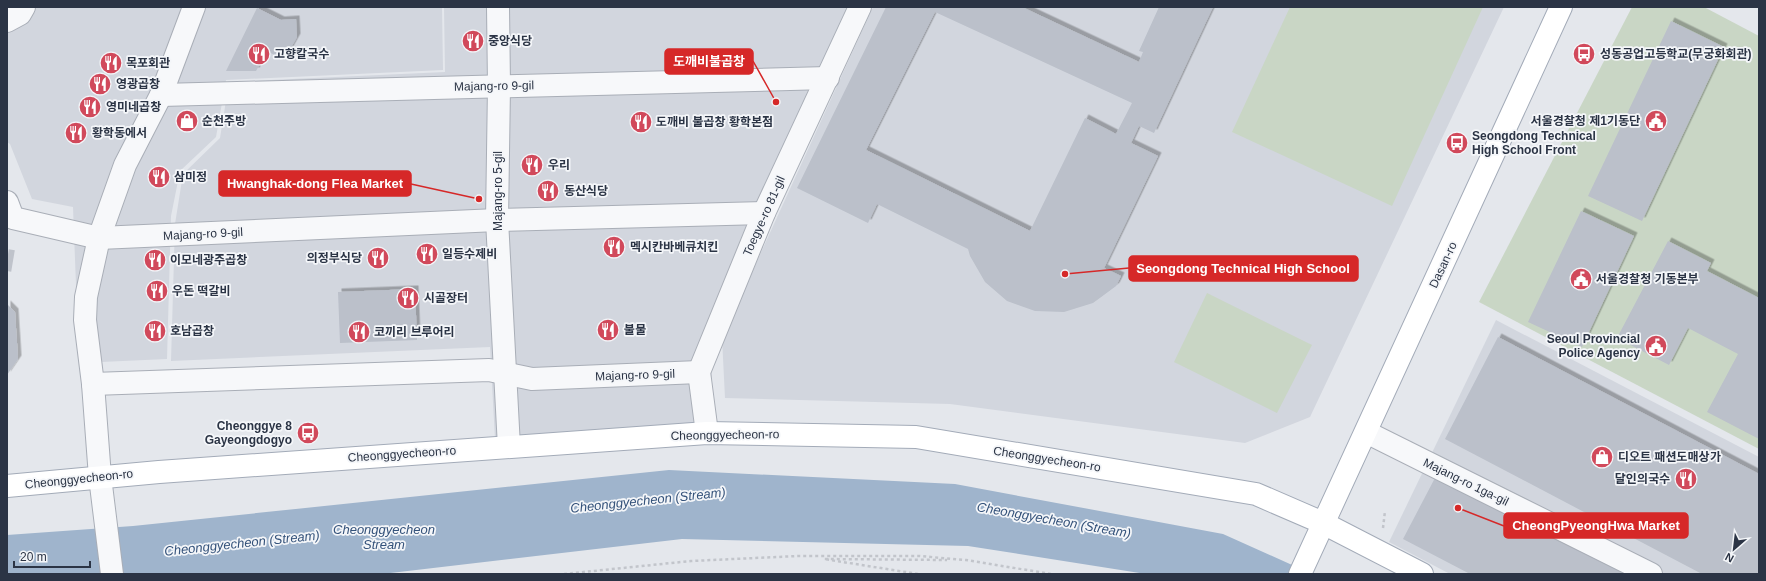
<svg xmlns="http://www.w3.org/2000/svg" width="1766" height="581" viewBox="0 0 1766 581" font-family="Arial,'Noto Sans KR',sans-serif">
<style>
.built{fill:#d2d6de}
.green{fill:#c9d6c5}
.water{fill:#9fb4cc}
.building{fill:#bbc0ca;fill-rule:evenodd;filter:url(#shadow)}
.lines{fill:none;stroke-linecap:round;stroke-linejoin:round}
.minor-tunnel{stroke:#bfc3cb;stroke-width:22;stroke-dasharray:22 11;stroke-linecap:butt}
.minor-casing{stroke:#a9aeb7;stroke-width:24}
.major-casing{stroke:#a3abb8;stroke-width:24}
.path{stroke:#c2c5cb;stroke-width:2.5;stroke-dasharray:3 3;stroke-linecap:butt}
.minor{stroke:#f7f8fa;stroke-width:22}
.major{stroke:#fff;stroke-width:22}
.labels{text-anchor:middle;dominant-baseline:central;stroke-width:3.5;stroke-linejoin:round;paint-order:stroke}
.poi-label{font-size:12px;font-weight:bold;fill:#2b3445;stroke:#f4f6f9;text-anchor:start}
.street-label{font-size:12px;fill:#2b3445;stroke:#f4f6f9}
.water-label{font-size:13px;font-style:italic;fill:#34527a;stroke:#f4f6f9}
.leader{fill:none;stroke:#d62828;stroke-width:1.5}
.callout-dot{fill:#d62828;stroke:#f4f6f9;stroke-width:1.5}
.callout{fill:#d62828;stroke:#d62828;stroke-width:1.5}
.callout-label{font-size:13px;text-anchor:middle;font-weight:bold;fill:#fff}
</style>
<defs>
<filter id="shadow"><feDropShadow dx="3.5" dy="-3.5" stdDeviation="0" flood-color="#0004"/></filter>
</defs>
<rect width="100%" height="100%" fill="#e4e7ec"/>
<g class="built">
<path d="M7 7H442L443 70 226 80 216 137 180 171 171 216 167 359 79 363 73 207 32 199 10 144 7 142Z"/>
<path d="M444 7H867L712 350 711 423 495 439 490 347 171 361 175 224 183 174 220 138 229 82 445 72Z"/>
<path d="M873 7H1504L1310 417 1245 443 950 404 725 398 722 338Z"/>
<path d="M1496 320 1759 457V574H1450L1389 542Z"/>
</g>
<g class="green">
<path d="M1290 7H1483L1392 206 1232 132Z"/>
<path d="M1632 7H1704L1759 36V449L1479 302Z"/>
<path d="M1207 293 1312 345 1277 413 1174 362Z"/>
</g>
<path class="water" d="M669 470 955 484 1223 534 1312 574H1146L968 546 682 539 382 574H7V535L133 526Z"/>
<g class="building">
<path d="M886 7H1022L1139 62 1143 52 1139 51 1159 7H1213L1154 133 1139 126 1131 143 1158 156 1104 268 1121 276 1116 286 1093 303 1064 312 1035 311 1007 301 985 282 970 256 968 249 877 204 868 223 797 188ZM935 12 1132 103 1116 134 1085 118 1030 231 866 150Z"/>
<path d="M257 8 281 20 296 19 297 37 284 60 267 51 256 71H226Z"/>
<path d="M1671 21 1724 47 1642 221 1588 196Z"/>
<path d="M1581 211 1634 236 1582 347 1528 322Z"/>
<path d="M1668 241 1711 263 1707 271 1759 298V439L1707 412 1738 354 1688 328 1669 365 1617 338Z"/>
<path d="M415 289 417 340 340 343 338 292Z"/>
<path d="M7 304 15 312 18 359 7 375Z"/>
<path d="M1498 337 1759 474V574H1702L1445 439Z"/>
<path d="M1436 476 1625 574H1470L1403 539Z"/>
</g>
<g class="lines">
<path class="minor-tunnel" d="M7 260 13 261"/>
<g class="minor-casing">
<g id="minor">
<path d="M498 7 499 86 497 220 509 447"/>
<path d="M7 21 20 14 24 7"/>
<path d="M161 95 828 78"/>
<path d="M7 202 13 218 99 238 497 220 764 213"/>
<path d="M93 384 489 370 532 379 699 372"/>
<path d="M1366 432 1651 574"/>
<path d="M707 433 699 372 764 213 860 7"/>
<path d="M112 574 100 477 93 384 85 320 86 297 99 238 125 165 161 95 194 7"/>
</g>
</g>
<g class="major-casing">
<g id="major">
<path d="M7 486 159 472 707 433 916 437 1256 494 1323 523 1422 574"/>
<path d="M1300 574 1561 7"/>
</g>
</g>
<g class="path">
<path d="M1383 528 1385 511"/>
<path d="M564 574 691 561 798 556H919L966 560 1051 574"/>
<path d="M918 574 824 559 947 560"/>
</g>
<use href="#minor" class="minor"/>
<use href="#major" class="major"/>
</g>
<defs>
<g id="restaurant-disc" transform="scale(1.15)"><circle r="9.5" fill="#d1495b" stroke="#f4f6f9"/><path d="M-5-6h1v4h1v-4h1v4h1v-4h1v5L-1.5 .5V6h-2V.5L-5-1ZM5-6V6H3V1.5H1.5Q1.5-4 5-6Z" fill="#fff"/></g>
<g id="bus-disc" transform="scale(1.15)"><circle r="9.5" fill="#d1495b" stroke="#f4f6f9"/><path d="M-5-6H5V4H4V6H2V4H-2V6H-4V4H-5ZM-3.5-4V0h7V-4ZM-3.5 1.2v1.5H-2V1.2ZM2 1.2v1.5H3.5V1.2Z" fill="#fff"/></g>
<g id="shop-disc" transform="scale(1.15)"><circle r="9.5" fill="#d1495b" stroke="#f4f6f9"/><path d="M-5-2.5h2.3a2.7 3.5 0 0 1 5.4 0H5L5.5 6h-11ZM-1.5-2.5h3a1.5 2.3 0 0 0-3 0Z" fill="#fff"/></g>
<g id="civic-disc" transform="scale(1.15)"><circle r="9.5" fill="#d1495b" stroke="#f4f6f9"/><path d="M-.6-6.5H3V-4.5H.6V-3L4-1V1h2V6H-6V1h2V-1L-.6-3ZM-1.2 2.5V6h2.4V2.5Z" fill="#fff"/></g>
</defs>
<g fill-rule="evenodd">
<use href="#restaurant-disc" x="473" y="41"/>
<use href="#restaurant-disc" x="259" y="54"/>
<use href="#bus-disc" x="1584" y="54"/>
<use href="#restaurant-disc" x="111" y="63"/>
<use href="#restaurant-disc" x="100" y="84"/>
<use href="#restaurant-disc" x="90" y="107"/>
<use href="#shop-disc" x="187" y="121"/>
<use href="#civic-disc" x="1656" y="121"/>
<use href="#restaurant-disc" x="641" y="122"/>
<use href="#restaurant-disc" x="76" y="133"/>
<use href="#bus-disc" x="1457" y="143"/>
<use href="#restaurant-disc" x="532" y="165"/>
<use href="#restaurant-disc" x="159" y="177"/>
<use href="#restaurant-disc" x="548" y="191"/>
<use href="#restaurant-disc" x="614" y="247"/>
<use href="#restaurant-disc" x="427" y="254"/>
<use href="#restaurant-disc" x="378" y="258"/>
<use href="#restaurant-disc" x="155" y="260"/>
<use href="#civic-disc" x="1581" y="279"/>
<use href="#restaurant-disc" x="157" y="291"/>
<use href="#restaurant-disc" x="408" y="298"/>
<use href="#restaurant-disc" x="608" y="330"/>
<use href="#restaurant-disc" x="155" y="331"/>
<use href="#restaurant-disc" x="359" y="332"/>
<use href="#civic-disc" x="1656" y="346"/>
<use href="#bus-disc" x="308" y="433"/>
<use href="#shop-disc" x="1602" y="457"/>
<use href="#restaurant-disc" x="1686" y="479"/>
</g>
<g class="labels">
<g class="poi-label">
<text x="488" y="41">중앙식당</text>
<text x="274" y="54">고향칼국수</text>
<text x="1600" y="54">성동공업고등학교(무궁화회관)</text>
<text x="126" y="63">목포회관</text>
<text x="116" y="84">영광곱창</text>
<text x="106" y="107">영미네곱창</text>
<text x="202" y="121">순천주방</text>
<text x="1640" y="121" text-anchor="end">서울경찰청 제1기동단</text>
<text x="656" y="122">도깨비 불곱창 황학본점</text>
<text x="92" y="133">황학동에서</text>
<text x="1472" y="136">Seongdong Technical<tspan x="1472" dy="14">High School Front</tspan></text>
<text x="548" y="165">우리</text>
<text x="174" y="177">삼미정</text>
<text x="564" y="191">동산식당</text>
<text x="630" y="247">멕시칸바베큐치킨</text>
<text x="442" y="254">일등수제비</text>
<text x="362" y="258" text-anchor="end">의정부식당</text>
<text x="170" y="260">이모네광주곱창</text>
<text x="1596" y="279">서울경찰청 기동본부</text>
<text x="172" y="291">우돈 떡갈비</text>
<text x="424" y="298">시골장터</text>
<text x="624" y="330">불물</text>
<text x="170" y="331">호남곱창</text>
<text x="374" y="332">코끼리 브루어리</text>
<text x="1640" y="339" text-anchor="end">Seoul Provincial<tspan x="1640" dy="14">Police Agency</tspan></text>
<text x="292" y="426" text-anchor="end">Cheonggye 8<tspan x="292" dy="14">Gayeongdogyo</tspan></text>
<text x="1618" y="457">디오트 패션도매상가</text>
<text x="1670" y="479" text-anchor="end">달인의국수</text>
</g>
<g class="street-label">
<text transform="translate(494 86) rotate(-1)">Majang-ro 9-gil</text>
<text transform="translate(498 191) rotate(-90)">Majang-ro 5-gil</text>
<text transform="translate(764 216) rotate(-66)">Toegye-ro 81-gil</text>
<text transform="translate(203 234) rotate(-3)">Majang-ro 9-gil</text>
<text transform="translate(1443 265) rotate(-65)">Dasan-ro</text>
<text transform="translate(635 375) rotate(-2)">Majang-ro 9-gil</text>
<text transform="translate(725 435) rotate(-1)">Cheonggyecheon-ro</text>
<text transform="translate(402 454) rotate(-4)">Cheonggyecheon-ro</text>
<text transform="translate(1047 459) rotate(9)">Cheonggyecheon-ro</text>
<text transform="translate(79 479) rotate(-6)">Cheonggyecheon-ro</text>
<text transform="translate(1466 482) rotate(26)">Majang-ro 1ga-gil</text>
</g>
<g class="water-label">
<text transform="translate(648 500) rotate(-6)">Cheonggyecheon (Stream)</text>
<text transform="translate(1054 520) rotate(10)">Cheonggyecheon (Stream)</text>
<text x="384" y="529">Cheonggyecheon<tspan x="384" dy="15">Stream</tspan></text>
<text transform="translate(242 543) rotate(-6)">Cheonggyecheon (Stream)</text>
</g>
</g>
<path class="leader" d="M776 102L753 61M479 199L411 184M1065 274L1129 268M1458 508L1504 526"/>
<g class="callout-dot">
<circle cx="776" cy="102" r="4"/>
<circle cx="479" cy="199" r="4"/>
<circle cx="1065" cy="274" r="4"/>
<circle cx="1458" cy="508" r="4"/>
</g>
<g class="callout">
<rect x="665" y="49" width="88" height="25" rx="4"/>
<rect x="219" y="171" width="192" height="25" rx="4"/>
<rect x="1129" y="256" width="229" height="25" rx="4"/>
<rect x="1504" y="513" width="184" height="25" rx="4"/>
</g>
<g class="callout-label">
<text x="709" y="66">도깨비불곱창</text>
<text x="315" y="188">Hwanghak-dong Flea Market</text>
<text x="1243" y="273">Seongdong Technical High School</text>
<text x="1596" y="530">CheongPyeongHwa Market</text>
</g>
<rect width="1766" height="581" fill="none" stroke="#2b3445" stroke-width="16"/>
<g transform="translate(1734 549) rotate(208)" stroke="#f4f6f9" stroke-width="3" paint-order="stroke">
<path d="M0-3L7 15L0 10L-7 15Z" fill="#2b3445"/>
<text y="-6" font-size="11" font-weight="bold" text-anchor="middle" fill="#2b3445">N</text>
</g>
<path d="M14 561v6h76v-6" fill="none" stroke="#2b3445" stroke-width="2"/>
<text x="20" y="561" font-size="12" fill="#2b3445" stroke="#f4f6f9" stroke-width="3" paint-order="stroke">20 m</text>
</svg>
